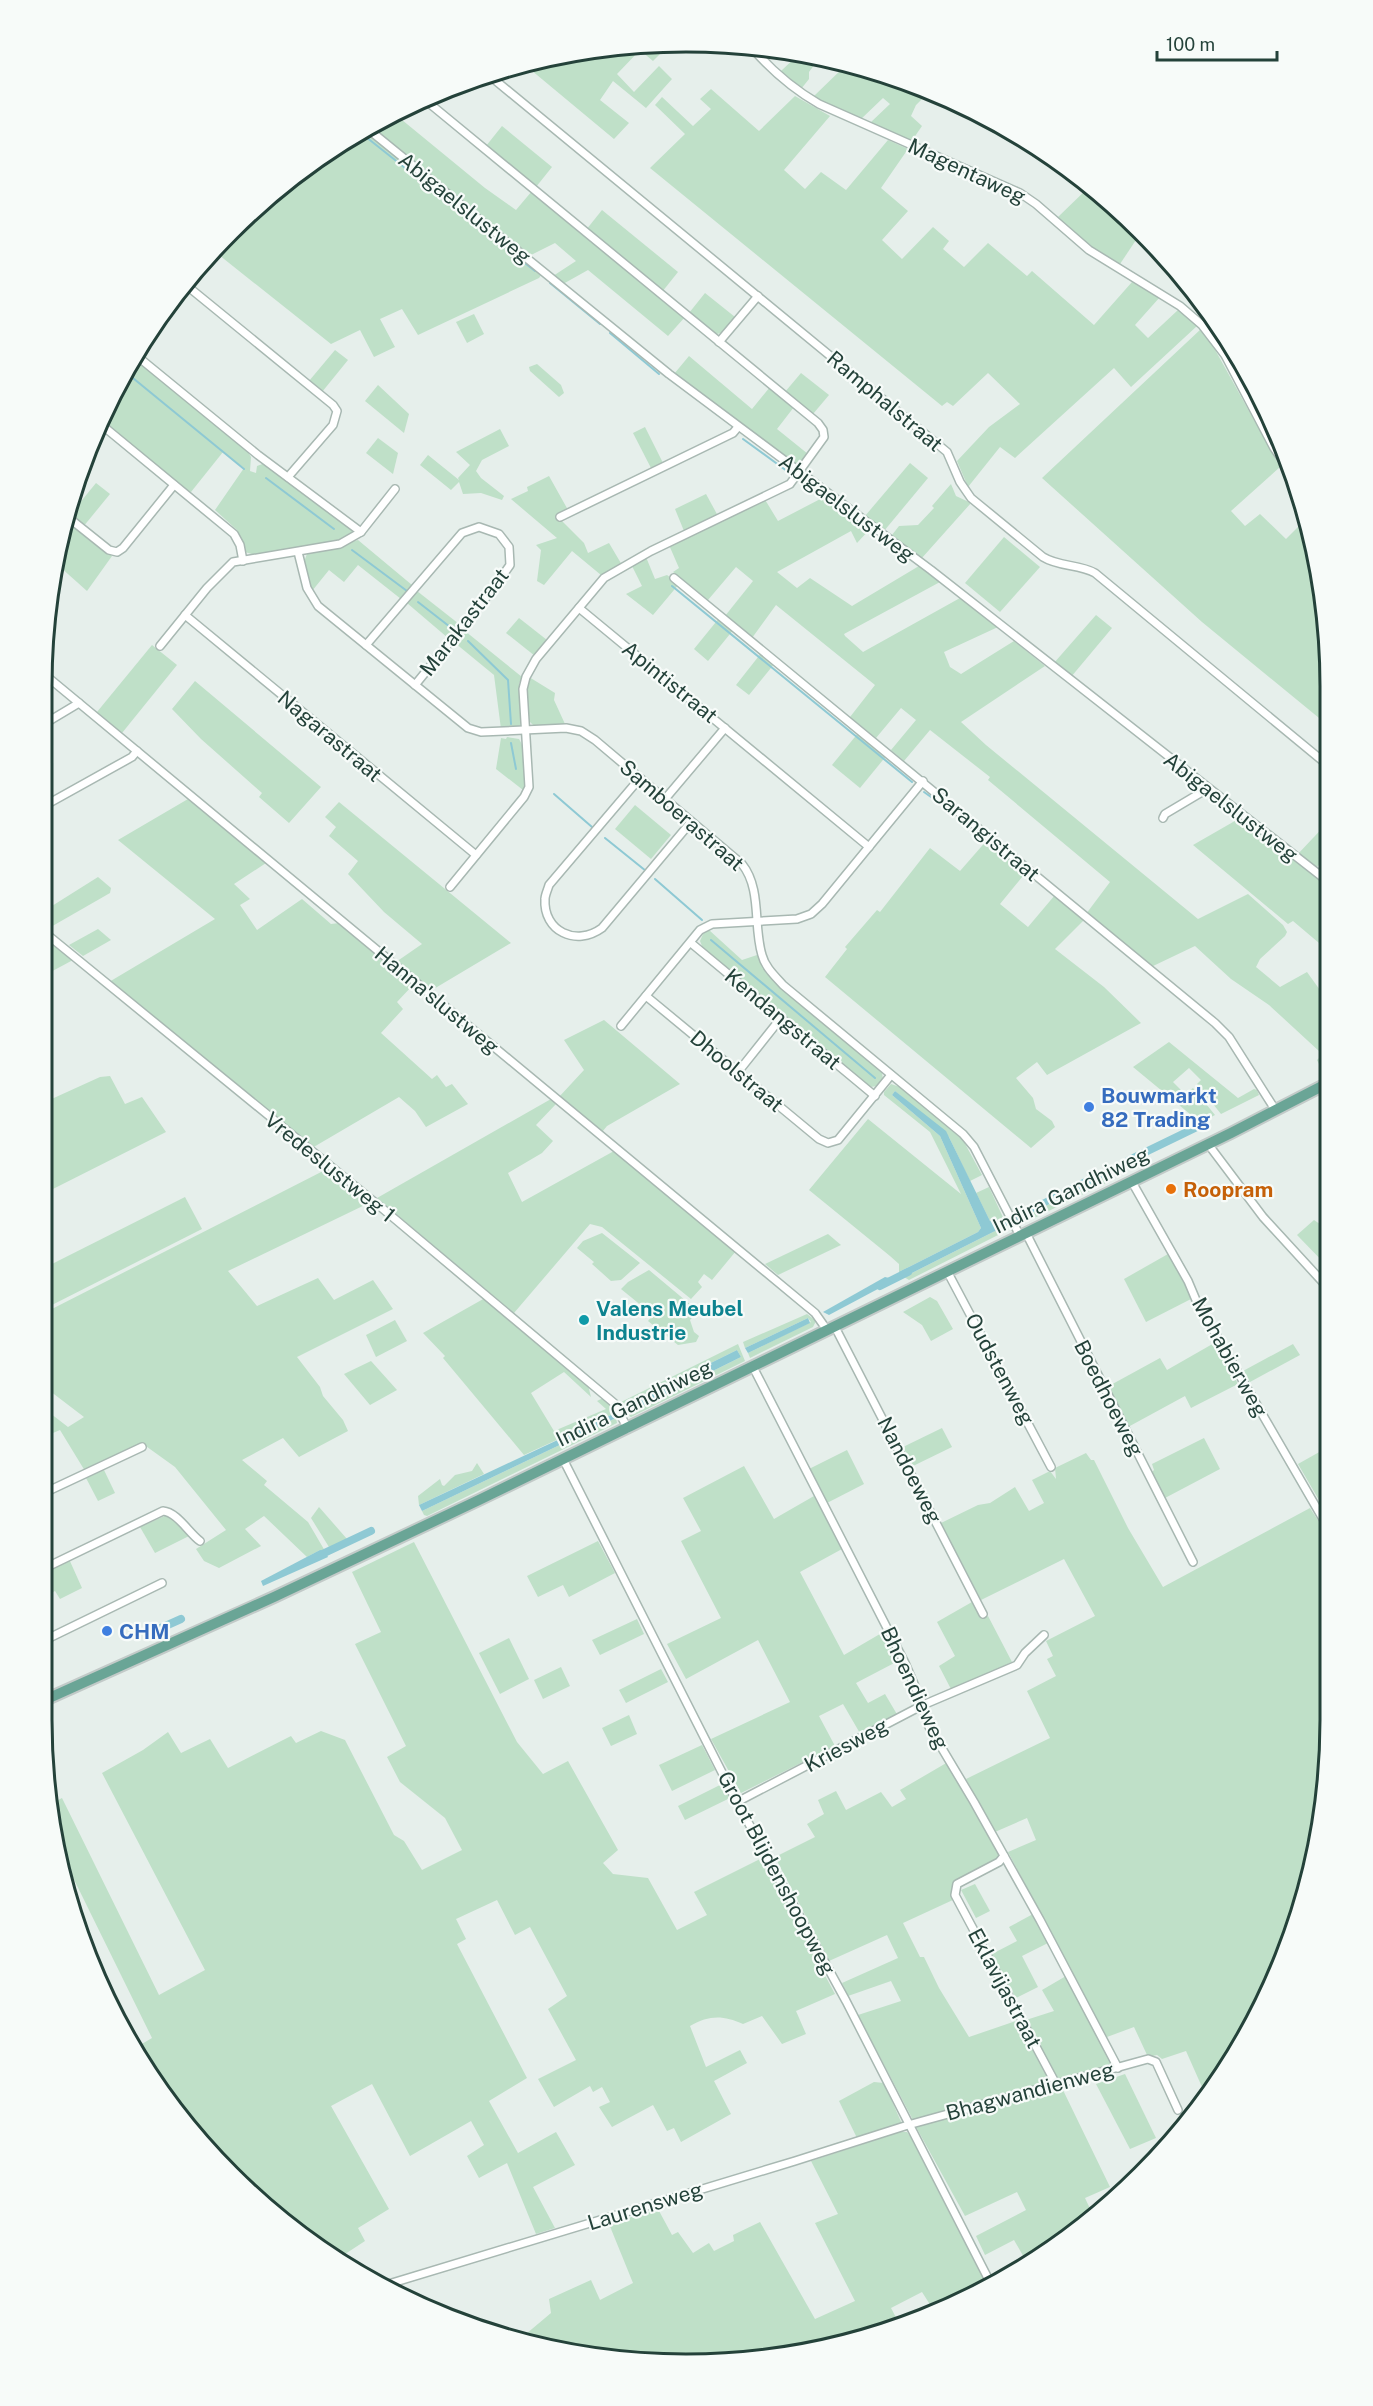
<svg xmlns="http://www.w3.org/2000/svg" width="1373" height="2406" viewBox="0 0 1373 2406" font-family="'Public Sans',sans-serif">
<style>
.green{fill:#bfe0c8}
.water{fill:#8ec9d4}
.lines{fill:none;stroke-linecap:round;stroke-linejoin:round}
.stream{stroke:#8ec9d4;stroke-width:2}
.canal{stroke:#8ec9d4;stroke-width:8}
.minor-casing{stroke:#a8b8b2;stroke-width:10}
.primary-casing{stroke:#c2cac8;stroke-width:14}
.minor{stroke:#fff;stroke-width:7}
.primary{stroke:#6aa596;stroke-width:10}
.shop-dot{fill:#3f7fe0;stroke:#f7fbf9;stroke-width:2}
.food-dot{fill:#e8710a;stroke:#f7fbf9;stroke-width:2}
.culture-dot{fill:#0f9aa8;stroke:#f7fbf9;stroke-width:2}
.labels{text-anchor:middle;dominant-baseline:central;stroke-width:4.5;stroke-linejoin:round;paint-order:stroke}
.street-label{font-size:21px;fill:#24423a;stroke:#f7fbf9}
.shop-label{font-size:21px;font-weight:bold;fill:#366cbe;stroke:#f7fbf9;text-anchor:start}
.food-label{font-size:21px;font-weight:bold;fill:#c56008;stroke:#f7fbf9;text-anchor:start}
.culture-label{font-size:21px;font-weight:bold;fill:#0d838f;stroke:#f7fbf9;text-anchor:start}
.rim{fill:none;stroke:#24423a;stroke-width:3}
</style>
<rect width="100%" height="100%" fill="#e6efeb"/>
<g class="green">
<path d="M670 44 653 61 640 50 617 74 634 92 659 66 672 79 646 108 613 81 600 100 629 123 614 139 525 65 560 54Z"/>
<path d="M800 53 820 57 809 72V79L801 89 781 71Z"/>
<path d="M846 65 931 90 916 105 911 116 922 126 911 142 870 123 890 104 883 98 861 119 813 97Z"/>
<path d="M711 89 759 131 795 96 830 116 784 170 805 189 821 172 846 190 888 140 908 149 881 188 908 211 882 240 902 259 933 227 949 241 943 249 964 267 988 243 1027 276 1032 271 1094 325 1132 282 1160 297 1135 325 1148 338 1178 310 1197 326 1131 387 1114 368 1015 458 1000 447 968 487 957 461 989 427 1020 404 988 373 953 406 947 402 942 406 650 168 685 134 655 105 662 97 693 126 711 109 700 99Z"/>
<path d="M396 115 485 188 516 210 532 191 685 317 668 336 588 270 563 284 553 276 576 261 555 243 527 257 370 128Z"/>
<path d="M502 126 552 167 536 187 486 146Z"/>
<path d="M367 131 542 274 539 278 418 335 402 309 380 319 395 347 374 357 360 330 331 344 214 251 231 231 327 152Z"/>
<path d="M1089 187 1142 231 1120 264 1088 245 1058 217Z"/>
<path d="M602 210 678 272 662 292 586 230Z"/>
<path d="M705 293 735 317C729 324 725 335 715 334L689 313Z"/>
<path d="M474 314 484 334 467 343 456 322Z"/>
<path d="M1201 329 1213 346 1280 467 1231 511 1245 526 1260 514 1286 539 1305 520 1330 644V727L1202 622 1042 478Z"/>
<path d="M335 350 348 360 322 392 309 381Z"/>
<path d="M689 356 752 409 770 387 794 407 777 429 808 454 797 468 674 374Z"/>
<path d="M135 359 246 449 251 457 250 471 256 473 257 466 265 463 355 532C339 548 279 551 255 555L245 552 237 530 215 510 244 468 223 452 191 492 184 489 104 423Z"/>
<path d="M537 364 561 385 564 393 559 397 530 371 529 367Z"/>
<path d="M801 373 829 395 813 414 785 392Z"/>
<path d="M378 385 409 414 404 433 365 401Z"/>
<path d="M645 427 663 463 651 468 633 433Z"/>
<path d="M500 429 509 446 482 460 476 471 481 478 504 496 502 500 481 493 463 494 459 482 451 490 420 465 428 455 459 480 458 478 470 465 456 452Z"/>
<path d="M378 438 398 453 393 474 366 453Z"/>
<path d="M910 463 928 478 884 531 865 516Z"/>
<path d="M549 476 568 510 557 516 584 543 588 553 609 543 622 565 601 575 572 551 544 585 537 581 541 550 536 545 557 538 511 499 528 491 527 487Z"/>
<path d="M96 483 110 494 83 527 69 516Z"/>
<path d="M951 484 956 496 971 503 921 559 892 535 899 526 918 525 934 508 932 506Z"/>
<path d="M706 494 718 516 684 531 675 509Z"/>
<path d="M826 496 870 529 857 543 851 531 777 572 797 588 810 578 852 606 919 566 940 582 844 634 845 636 863 652 960 598 998 627 944 652 950 667 961 674 1014 641 1045 666 961 722 986 745 1198 919 1248 894 1283 925 1287 932 1285 936 1260 959 1256 967 1280 987 1307 972 1330 1004V1059L1319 1064 1317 1060 1322 1055 1320 1052 1269 1005 1231 979 1195 946 1151 967 1086 914 1110 882 988 780 990 777 930 730 904 761 891 750 916 720 901 708 876 738 850 717 875 685 776 605 752 638 725 616 753 581 736 567 708 600 673 572 679 568 669 545 764 498 778 521Z"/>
<path d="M68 520 112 556 87 591 59 566Z"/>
<path d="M1004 537 1040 567 1000 612 965 583Z"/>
<path d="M358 540 412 585 401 599 358 565 344 582 329 570 312 591 303 564 307 554 342 547 351 542Z"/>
<path d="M646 557 655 579 667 575 679 584 653 615 626 594 642 586 632 566Z"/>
<path d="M417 591 459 624 448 638 407 603Z"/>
<path d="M1096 615 1112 628 1071 677 1054 663Z"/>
<path d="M720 617 734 629 708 661 694 649Z"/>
<path d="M519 618 547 640 535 656 506 633Z"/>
<path d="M465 631 522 677 519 684 521 723 518 729H501L494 675 455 643Z"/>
<path d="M152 645 177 665 122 733 97 712Z"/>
<path d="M762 652 775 663 749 695 736 685Z"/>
<path d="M529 677 555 693 554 700 565 724C556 725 544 729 536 726 521 722 525 688 529 677Z"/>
<path d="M195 681 321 787 289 823 259 797 262 793 201 739 172 709Z"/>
<path d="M859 732 887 755 860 788 832 765Z"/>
<path d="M507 737 519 739C527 751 527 776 523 790L496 769 501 738 506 739Z"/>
<path d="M188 799 266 863 234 884 250 899 240 905 257 930 302 899 331 924 339 923 413 985 397 1002 403 1009 381 1033 432 1079 437 1075 446 1087 452 1084 468 1104 426 1127 415 1111 399 1097 312 1148 109 982 215 919 118 840Z"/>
<path d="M339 802 511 943 432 990 396 962 422 944 384 912 348 874 358 861 329 836 336 827 325 817Z"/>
<path d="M635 805 671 835 651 859 615 829Z"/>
<path d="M1240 818 1330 886V935L1319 943 1293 921 1288 924 1193 845Z"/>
<path d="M1330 820V854L1315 869 1297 855Z"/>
<path d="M988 839 1027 871 1000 904 1028 927 1055 895 1084 920 1055 949 1104 987 1141 1023 1047 1075 1037 1062 1016 1078 1033 1098 1036 1109 1052 1121 1055 1127 1031 1148 825 977 847 949 845 947 877 910 880 912 930 848 960 871Z"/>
<path d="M98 877 111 888 110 893 49 928H44V911Z"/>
<path d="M98 929 111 940 83 956 69 945Z"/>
<path d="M709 930 742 960 757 955 766 973 774 981 882 1072 883 1080 878 1086 870 1087 704 951 700 941 704 932Z"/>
<path d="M48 939 73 960 45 975 44 941Z"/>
<path d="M604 1020 680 1084 607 1126 602 1132 559 1097 584 1070 564 1040Z"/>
<path d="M1169 1042 1238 1098 1254 1089 1257 1090 1259 1095 1221 1114 1197 1084 1201 1080 1189 1068 1173 1082 1185 1094 1193 1088 1215 1115 1184 1131 1183 1128 1196 1119 1133 1067Z"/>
<path d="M110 1076 125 1104 142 1097 166 1132 45 1193V1102L100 1077Z"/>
<path d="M891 1084 900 1087 963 1140 982 1175 970 1181 949 1137 895 1091 892 1095 940 1136 981 1228 978 1232 899 1272V1264L890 1256 809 1190 868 1119 961 1194 930 1132 884 1095V1092Z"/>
<path d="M551 1099 556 1104 536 1125 553 1141 542 1153 508 1173 522 1202 614 1151 736 1251 712 1280 704 1274 698 1282 702 1287 691 1299 602 1227 590 1224 514 1313 377 1198Z"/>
<path d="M327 1169 369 1203 228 1271 257 1306 318 1278 334 1300 373 1280 393 1309 297 1357 320 1387 323 1396 343 1420 348 1431 299 1457 283 1438 242 1460 267 1481 264 1485 308 1522 325 1551 320 1550 307 1557 264 1516 245 1529 261 1546 219 1568 204 1561 196 1549 226 1530 175 1467 143 1444 85 1471 60 1430 46 1436V1410L68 1427 84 1417 46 1388V1377L50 1372 46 1369V1312Z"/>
<path d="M1104 1177 1106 1183 1022 1224 1017 1220Z"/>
<path d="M989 1187 1007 1226 1006 1231 909 1280 904 1277 1005 1226 990 1221 976 1193Z"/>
<path d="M185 1197 202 1229 46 1308V1267Z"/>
<path d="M1314 1220 1330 1231V1269L1297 1235Z"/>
<path d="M602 1233 640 1263 621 1280 611 1281 592 1264 594 1262 577 1248 583 1241Z"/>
<path d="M828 1234 841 1245 778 1275 765 1264Z"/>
<path d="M1168 1254 1189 1292 1191 1299 1146 1322 1124 1279Z"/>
<path d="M649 1270 698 1311 690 1320 694 1332 699 1336 696 1342 678 1345 648 1321 653 1315 621 1289 628 1282Z"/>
<path d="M930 1297 937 1301 953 1329 931 1341 922 1325 903 1312Z"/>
<path d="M485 1298 588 1385 591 1397 564 1372 531 1393 554 1431 606 1409 597 1401 603 1398 608 1403 613 1414 524 1455 443 1358 445 1356 423 1333Z"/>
<path d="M807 1314 816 1321 813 1327 750 1358 748 1353 811 1322 808 1318 745 1348 743 1342Z"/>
<path d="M395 1320 407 1341 376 1357 366 1335Z"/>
<path d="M1216 1342 1238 1384 1191 1408 1185 1396 1128 1427 1107 1387 1160 1358 1167 1370Z"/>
<path d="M738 1344 745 1361 631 1417 626 1414 741 1357 737 1350 622 1407 619 1403Z"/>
<path d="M1293 1344 1300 1355 1250 1382 1243 1371Z"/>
<path d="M371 1361 397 1390 370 1405 344 1374Z"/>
<path d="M616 1418 617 1423 427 1516 424 1515 422 1511Z"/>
<path d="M942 1428 952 1447 913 1466 903 1447Z"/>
<path d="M1204 1438 1220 1469 1165 1498 1152 1472 1154 1470 1152 1464Z"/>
<path d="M1330 1446V1519L1298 1464Z"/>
<path d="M847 1450 864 1484 827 1503 809 1469Z"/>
<path d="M1086 1453 1091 1460H1094L1128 1528 1163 1587 1310 1508 1330 1539V1762L1297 1927 1223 2077 1206 2096 1186 2051 1162 2059 1157 2055 1148 2057 1134 2027 1107 2037 1008 1852 1036 1840 1027 1818 995 1832 966 1779 1050 1738 1027 1691 1056 1676 1047 1659 1053 1656 1046 1641 1095 1616 1064 1559 981 1600 941 1523 978 1505 990 1503 1015 1487 1029 1511 1044 1503 1032 1480 1050 1471 1056 1479 1055 1468Z"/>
<path d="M477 1463 484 1474 419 1505 418 1496 440 1479 442 1485 444 1486 455 1475 472 1471Z"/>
<path d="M744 1466 774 1519 814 1496 842 1549 800 1572 844 1655 885 1631 900 1660 856 1683 868 1703 885 1694 898 1716 861 1735 843 1704 819 1716 835 1746 741 1793 711 1739 790 1702 758 1640 686 1679 667 1644 721 1618 681 1541 701 1531 683 1498Z"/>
<path d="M104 1470 115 1493 98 1501 86 1478Z"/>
<path d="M319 1507 347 1539 329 1547 311 1518Z"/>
<path d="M169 1514 176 1519 189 1536 155 1553 140 1527Z"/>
<path d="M598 1541 615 1573 569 1597 563 1585 538 1597 527 1576Z"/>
<path d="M414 1542 517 1742 543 1774 568 1761 618 1850 603 1863 613 1874 648 1878 677 1930 707 1915 694 1892 762 1858 835 1994 796 2011 806 2034 782 2044 762 2016 743 2024C723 2015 709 2015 690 2026L706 2067 740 2050 747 2063 714 2081 731 2114 681 2142 674 2128 667 2131 653 2105 612 2127 599 2107 610 2102 602 2087 593 2092 590 2086 554 2107 538 2079 576 2060 548 2009 567 1996 530 1927 515 1935 497 1900 456 1919 466 1939 457 1944 527 2078 489 2101 518 2153 556 2132 575 2165 533 2187 555 2228 536 2234 507 2163 479 2178 467 2156 484 2145 471 2121 410 2156 372 2084 331 2106 389 2209 358 2228 365 2241 339 2258 340 2262 328 2255 231 2175 175 2112 135 2048 152 2038 57 1845 48 1805 62 1798 159 1995 205 1970 102 1773 143 1750 168 1732 181 1753 210 1739 228 1768 291 1736 296 1743 321 1731 345 1740 394 1835 404 1841 422 1870 462 1850 445 1818 400 1782 387 1757 406 1746 355 1644 381 1632 352 1572Z"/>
<path d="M69 1559 82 1588 60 1599 55 1591 47 1595V1570Z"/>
<path d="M972 1602 982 1619 988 1616 1012 1662 952 1691 939 1666 955 1656 937 1622Z"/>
<path d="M637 1619 644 1634 600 1655 592 1640Z"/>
<path d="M509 1638 529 1679 500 1694 479 1653Z"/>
<path d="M561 1667 570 1686 543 1699 534 1680Z"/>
<path d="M661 1669 668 1682 626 1703 619 1690Z"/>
<path d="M629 1715 637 1734 611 1746 602 1728Z"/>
<path d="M702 1745 715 1770 672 1791 659 1765Z"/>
<path d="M948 1762 1003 1856 1000 1862 954 1884 951 1892 955 1899 903 1923 920 1957H924L939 1988 969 2037 1019 2020 1052 2083 913 2120 858 2015 901 2001 891 1981 848 1996 842 1983 898 1958 887 1935 829 1961 775 1857 815 1837 807 1824 824 1814 818 1800 836 1791 846 1810 881 1792 892 1807 906 1799 900 1790Z"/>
<path d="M722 1784 730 1798 685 1820 678 1806Z"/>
<path d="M975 1884 990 1911 976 1918 961 1890Z"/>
<path d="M1033 1914 1048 1943 1022 1956 1038 1987 1016 1998 992 1954 1017 1941 1009 1927Z"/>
<path d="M1066 1976 1114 2066 1058 2082 1026 2020 1054 2011 1042 1990Z"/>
<path d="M1125 2074 1156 2138 1130 2149 1096 2084Z"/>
<path d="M874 2082 884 2083 902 2124 857 2138 839 2101Z"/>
<path d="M1062 2088 1110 2187 1085 2198 1094 2217 1009 2277 996 2284 992 2275 1025 2259 1014 2240 985 2255 976 2236 1026 2210 1017 2192 965 2216 915 2125Z"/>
<path d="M900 2132H907L910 2136 988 2288 936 2314 922 2292 891 2308 900 2325 813 2352 728 2363 603 2359 531 2344 526 2334 551 2313 549 2299 591 2280 600 2300 633 2283 609 2224 658 2209 672 2235 678 2232 693 2253 709 2243 714 2251 734 2241 733 2235 760 2222 815 2319 855 2301 815 2223 838 2214 811 2161Z"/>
</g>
<g class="water">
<path d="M895 1091 946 1131 990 1221 996 1222 1002 1219 1005 1226 904 1277H901L899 1272 978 1232 981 1228 940 1136 892 1095Z"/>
<path d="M1100 1170 1104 1177 1017 1220 1015 1214Z"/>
<path d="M885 1277 889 1278 891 1282 829 1315 823 1312Z"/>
<path d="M808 1318 810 1323 748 1353 745 1348Z"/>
<path d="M737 1350 741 1357 626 1414 622 1407Z"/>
<path d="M613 1414 616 1418 422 1511 419 1505Z"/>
<path d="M320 1550 325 1551 328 1557 263 1586 261 1581Z"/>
</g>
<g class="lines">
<g class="stream">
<path d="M361 133 535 271"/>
<path d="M550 283 600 324"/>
<path d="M610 333 659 374"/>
<path d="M128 374 244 469"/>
<path d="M743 439 791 474"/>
<path d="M266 478 334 529"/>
<path d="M352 550 407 591"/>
<path d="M672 586 912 782"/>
<path d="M418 602 454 630"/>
<path d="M468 641 508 680 511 724"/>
<path d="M511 743 516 769"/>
<path d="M924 792 938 802"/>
<path d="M554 794 592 827"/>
<path d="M605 838 646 871"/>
<path d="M655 879 702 920"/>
<path d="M711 940 875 1078"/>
</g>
<g class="canal">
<path d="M1129 1160 1195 1128"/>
<path d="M995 1227 1026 1212"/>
<path d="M880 1286 908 1272"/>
<path d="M318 1556 371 1531"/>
<path d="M152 1632 181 1619"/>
</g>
<g class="minor-casing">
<g id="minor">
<path d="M752 48C772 71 793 89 819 104L1020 193 1036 204 1089 250 1180 306 1202 325 1225 355 1274 448 1297 481"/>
<path d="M490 76 947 452 960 482 971 498 1043 557C1059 567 1079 564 1095 573L1330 767"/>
<path d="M424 99 818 423 823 430 824 437 790 484 651 551 604 578 536 659 526 677 523 689 529 787 524 797 450 887"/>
<path d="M368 129 669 374 931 570 1330 883"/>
<path d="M186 285 333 405 337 411 333 425 288 477"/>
<path d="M719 342 758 296"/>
<path d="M137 356 258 455 361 532"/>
<path d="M103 426 234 534 240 545 243 561"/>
<path d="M560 517 733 433 738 427"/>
<path d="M69 518 109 550 117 552 123 548 174 485"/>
<path d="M298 552 307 588 318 606 468 728 481 732 566 728 581 731 595 740 742 864C762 889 753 926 762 955 765 967 775 976 783 985L963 1134 974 1147 1020 1236"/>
<path d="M674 578 1215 1023 1229 1037 1276 1111"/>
<path d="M579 608 869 847"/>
<path d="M185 615 476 855"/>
<path d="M366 645 462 533 479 527 499 534 509 547 510 565 493 589 415 685"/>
<path d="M160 646 207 588 233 562 340 544 361 532 395 489"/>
<path d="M44 674 815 1313 827 1330"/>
<path d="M44 724 79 703"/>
<path d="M640 778 549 885C548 889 545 895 545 899 543 931 576 947 602 928L691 822"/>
<path d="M665 799 725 728"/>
<path d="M44 806 132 757 137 751"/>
<path d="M1163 818 1165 814 1202 792 1206 788"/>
<path d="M44 932 383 1209 614 1403 628 1429"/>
<path d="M691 943 875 1096"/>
<path d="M646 996 819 1139 828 1143 838 1140 891 1075"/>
<path d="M621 1026 700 930 712 924 797 919 811 914 822 904 923 781"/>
<path d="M738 1072 781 1018"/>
<path d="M1208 1144 1263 1217 1330 1290"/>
<path d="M1132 1182 1188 1281 1196 1300 1330 1531"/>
<path d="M1026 1233 1193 1562"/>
<path d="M947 1271 1051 1467"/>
<path d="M835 1327 983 1614"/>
<path d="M753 1367 905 1663 923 1705 928 1725 974 1802 1040 1920 1118 2068"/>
<path d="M563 1459 737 1802 846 2001 992 2286"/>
<path d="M46 1492 142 1447"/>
<path d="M47 1567 163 1511C177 1512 189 1533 200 1541"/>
<path d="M47 1639 162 1583"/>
<path d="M737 1802 923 1705 1017 1665 1025 1653 1044 1635"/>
<path d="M1004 1856 999 1862 957 1884 955 1895 1057 2086"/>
<path d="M382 2286 795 2161 908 2125 1148 2059 1156 2062 1178 2110"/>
</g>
</g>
<g class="primary-casing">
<path id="primary" d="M47 1699 274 1597 479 1500 1231 1133 1330 1082"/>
</g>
<use href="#minor" class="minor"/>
<use href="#primary" class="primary"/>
</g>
<g class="shop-dot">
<circle cx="1089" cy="1107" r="6"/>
<circle cx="107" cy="1631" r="6"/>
</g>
<circle class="food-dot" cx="1171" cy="1189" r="6"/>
<circle class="culture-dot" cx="584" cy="1320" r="6"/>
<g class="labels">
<g class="street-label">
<text transform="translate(967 171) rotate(25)">Magentaweg</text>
<text transform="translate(465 208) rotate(39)">Abigaelslustweg</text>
<text transform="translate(885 401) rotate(40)">Ramphalstraat</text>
<text transform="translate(847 508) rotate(37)">Abigaelslustweg</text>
<text transform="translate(464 622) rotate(-52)">Marakastraat</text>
<text transform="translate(670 682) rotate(39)">Apintistraat</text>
<text transform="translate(330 736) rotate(40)">Nagarastraat</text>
<text transform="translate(1231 807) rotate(38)">Abigaelslustweg</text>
<text transform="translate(682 815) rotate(41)">Samboerastraat</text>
<text transform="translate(986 834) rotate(40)">Sarangistraat</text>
<text transform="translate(437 1000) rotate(40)">Hanna'slustweg</text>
<text transform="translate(783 1019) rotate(40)">Kendangstraat</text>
<text transform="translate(737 1071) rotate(40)">Dhoolstraat</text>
<text transform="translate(330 1167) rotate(39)">Vredeslustweg 1</text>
<text transform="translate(1071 1190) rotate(-26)">Indira Gandhiweg</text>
<text transform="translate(1230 1357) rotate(61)">Mohabierweg</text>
<text transform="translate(1000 1369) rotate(62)">Oudstenweg</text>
<text transform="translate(1109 1398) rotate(63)">Boedhoeweg</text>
<text transform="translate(634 1403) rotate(-26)">Indira Gandhiweg</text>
<text transform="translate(910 1470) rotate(63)">Nandoeweg</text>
<text transform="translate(915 1688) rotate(65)">Bhoendieweg</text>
<text transform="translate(846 1745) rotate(-28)">Kriesweg</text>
<text transform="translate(777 1873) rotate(62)">Groot Blijdenshoopweg</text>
<text transform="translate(1005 1988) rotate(62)">Eklavijastraat</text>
<text transform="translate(1030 2091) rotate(-15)">Bhagwandienweg</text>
<text transform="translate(645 2206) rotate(-17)">Laurensweg</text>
</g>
<g class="shop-label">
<text x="1101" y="1095">Bouwmarkt<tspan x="1101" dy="24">82 Trading</tspan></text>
<text x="119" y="1631">CHM</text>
</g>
<g class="food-label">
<text x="1183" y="1189">Roopram</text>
</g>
<g class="culture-label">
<text x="596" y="1308">Valens Meubel<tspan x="596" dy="24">Industrie</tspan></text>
</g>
</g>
<path d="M0 0H1373V2406H0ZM686 52H686A634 634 0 0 1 1320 686V1720A634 634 0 0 1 686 2354H686A634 634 0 0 1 52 1720V686A634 634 0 0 1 686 52Z" fill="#f7fbf9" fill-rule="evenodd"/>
<path class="rim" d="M686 52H686A634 634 0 0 1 1320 686V1720A634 634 0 0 1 686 2354H686A634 634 0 0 1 52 1720V686A634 634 0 0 1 686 52Z"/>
<path d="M1157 51v9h120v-9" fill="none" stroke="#24423a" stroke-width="3"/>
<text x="1166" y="51" font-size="18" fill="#24423a" stroke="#f7fbf9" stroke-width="4.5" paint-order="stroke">100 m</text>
</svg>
